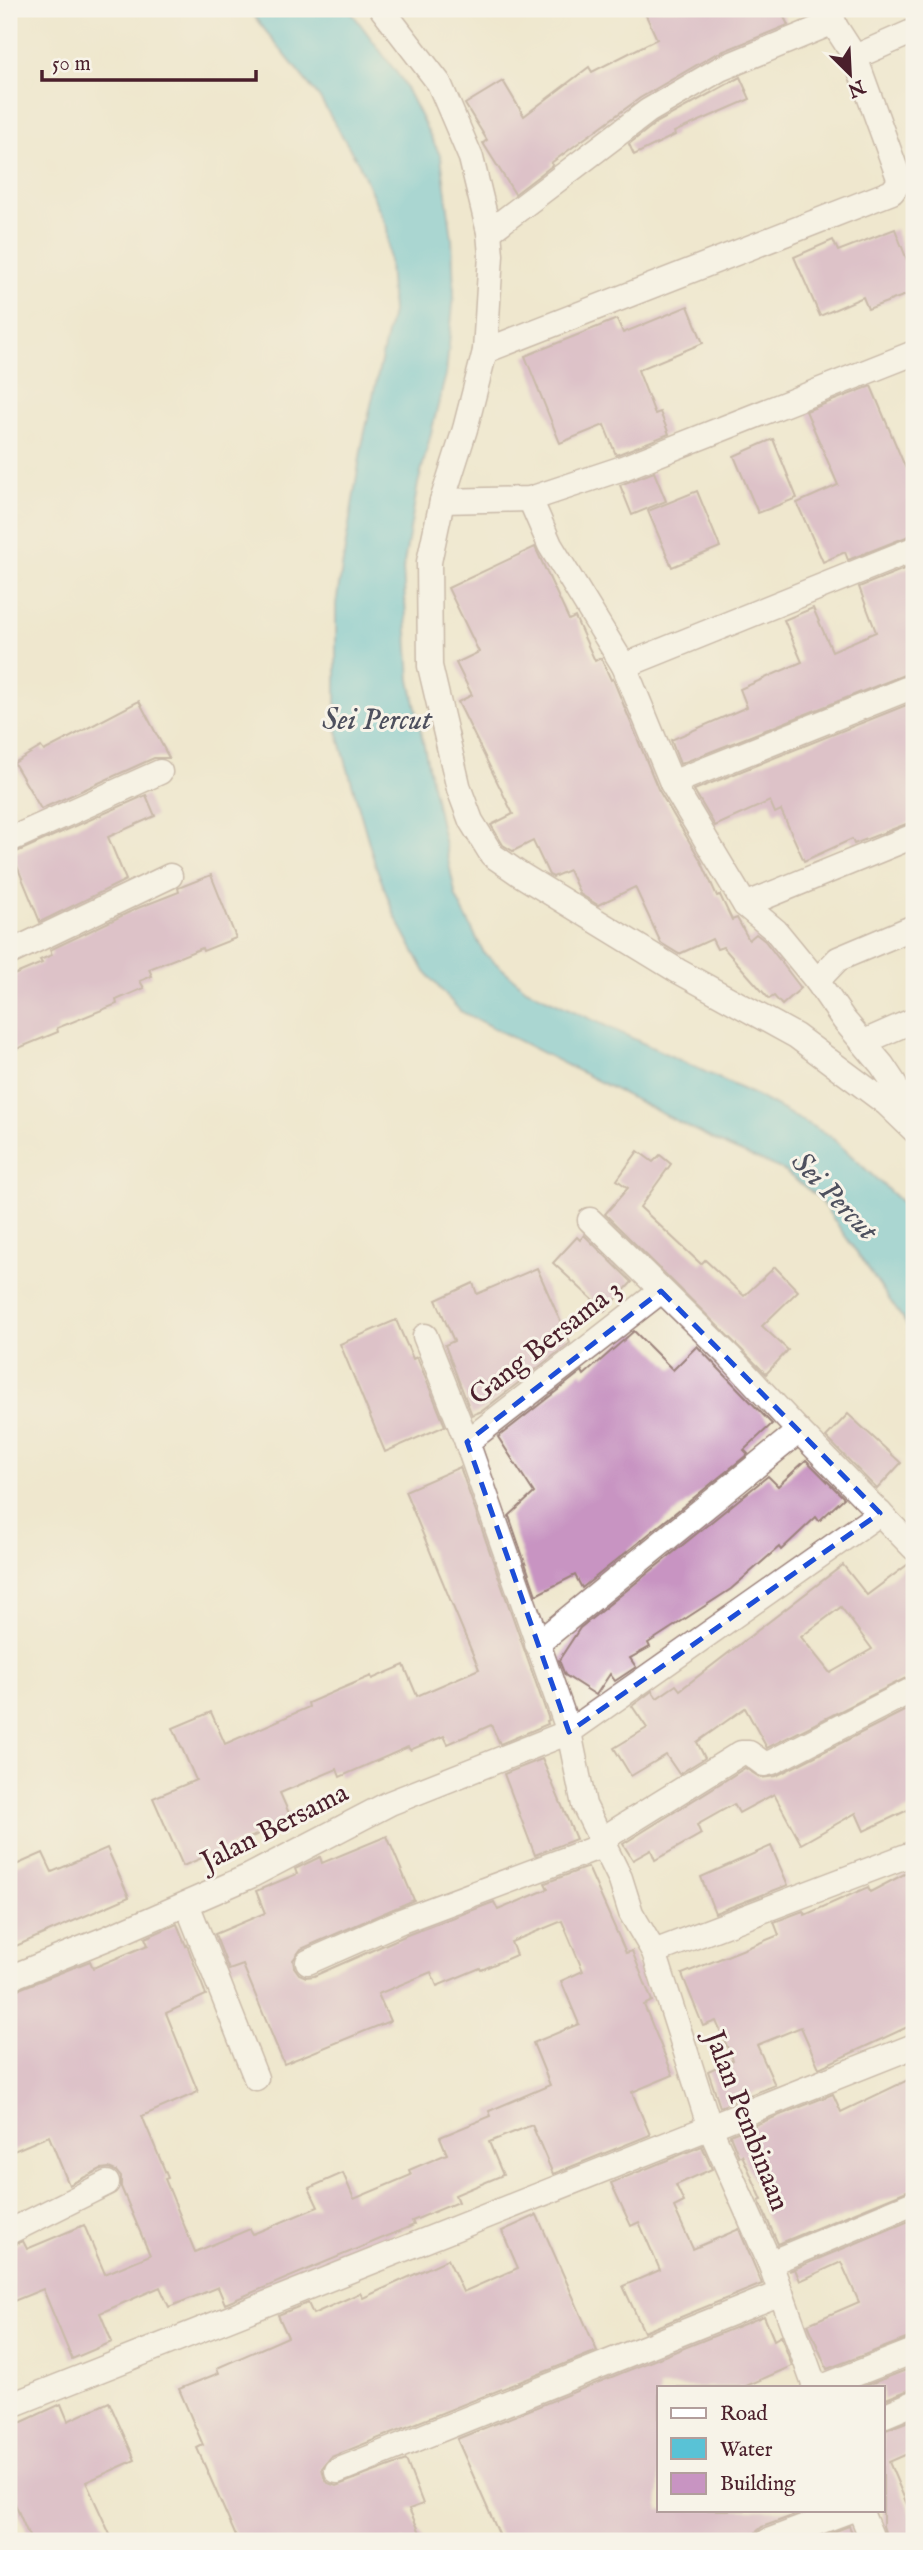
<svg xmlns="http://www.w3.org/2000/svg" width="923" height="2550" viewBox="0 0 923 2550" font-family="'IM FELL English',serif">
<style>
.water{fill:#59c2d6;stroke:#527080;stroke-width:2}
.building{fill:#c894c2;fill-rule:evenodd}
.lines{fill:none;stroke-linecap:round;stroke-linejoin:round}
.minor-casing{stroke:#9c837c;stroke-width:27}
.minor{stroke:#fff;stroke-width:24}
.marked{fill:none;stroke:#1d4ed8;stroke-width:5;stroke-dasharray:14 9;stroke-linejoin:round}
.labels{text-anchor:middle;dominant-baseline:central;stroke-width:6;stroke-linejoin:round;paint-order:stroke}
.street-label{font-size:28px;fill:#4a1f2b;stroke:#f7f3e8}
.water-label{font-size:30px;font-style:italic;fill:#4e505e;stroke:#f7f3e8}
</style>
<rect width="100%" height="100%" fill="#f7f3e8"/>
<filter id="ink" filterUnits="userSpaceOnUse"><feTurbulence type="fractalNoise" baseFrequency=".0143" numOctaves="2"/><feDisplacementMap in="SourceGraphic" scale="14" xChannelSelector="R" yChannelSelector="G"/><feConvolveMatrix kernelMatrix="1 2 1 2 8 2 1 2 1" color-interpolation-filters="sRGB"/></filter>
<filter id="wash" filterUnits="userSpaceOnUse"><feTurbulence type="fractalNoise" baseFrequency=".00686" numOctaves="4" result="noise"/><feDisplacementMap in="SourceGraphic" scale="28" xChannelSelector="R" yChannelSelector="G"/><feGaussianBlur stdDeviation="1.57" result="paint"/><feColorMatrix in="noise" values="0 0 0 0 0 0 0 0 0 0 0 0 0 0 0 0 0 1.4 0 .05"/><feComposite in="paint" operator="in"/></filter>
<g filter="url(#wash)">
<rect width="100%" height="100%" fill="#efe7ce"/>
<path class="water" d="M248 9H349L402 80 441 157 452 238 454 295 446 374 418 484 403 569 410 680 456 897 484 953 526 989 757 1096 830 1136 899 1200 914 1222V1335L818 1197 781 1169 728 1147 460 1011 425 972 395 916 375 864 336 727V604L362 445 392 312 387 228 359 164 319 97Z"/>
<g id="blocks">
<g class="building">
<path d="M643 9H780L788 25 714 55 640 98 551 163 553 165 515 194 483 143 487 140 465 104 503 81 524 116 589 67 592 72 657 39Z"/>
<path d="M740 77 750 99 674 132 675 135 634 155 629 144 656 123Z"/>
<path d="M895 229 914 278V292L868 309 863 297 820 316 794 257 833 240 838 251Z"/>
<path d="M688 306 703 343 638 370 655 414 660 412 669 434 616 455 604 425 560 443 525 356 617 319 623 333Z"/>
<path d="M871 386 906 469 914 466V534L848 560 845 552 823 562 797 503 838 485 806 411Z"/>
<path d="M773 439 797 498 758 513 734 456Z"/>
<path d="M654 472 666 501 632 515 620 485Z"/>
<path d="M697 491 720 547 672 567 648 511Z"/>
<path d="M535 547 569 620 575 617 595 661 601 658 611 680 613 679 658 789 701 861 717 896 720 895 732 920 737 918 749 940 756 934 765 941 801 988 782 1005 774 996 769 999 723 947 717 949 712 939 679 954 661 943 635 887 598 905 580 894 569 870 553 877 549 875 533 841 513 851 503 845 491 825 513 814 458 702 472 695 456 663 479 652 448 588Z"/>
<path d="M914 565V671L680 764 671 740 747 707 740 689 802 662 784 620 813 608 832 651 876 632 859 587Z"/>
<path d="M139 701 169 758H154L41 809 14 763 41 747 44 751Z"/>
<path d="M914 702V821L854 844 852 839 804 861 781 810 775 813 770 801 715 826 694 790Z"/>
<path d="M146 795 155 816 108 837 126 880 40 922 12 854Z"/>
<path d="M211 875 236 938 203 951 202 948 149 969 152 976 140 981 144 988 116 1000 117 1004 57 1028 58 1032 9 1052V977L42 963 40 960 52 955 50 950 138 908 179 892 178 888Z"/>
<path d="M638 1151 653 1162 660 1155 671 1164 640 1207 701 1264 705 1260 744 1296 775 1267 798 1291 762 1326 788 1350 766 1374 605 1214 628 1188 617 1180Z"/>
<path d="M584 1235 632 1282 605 1311 553 1263 577 1237 580 1240Z"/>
<path d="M537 1268 570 1343 482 1411 472 1415 445 1345 454 1341 436 1300 473 1283 477 1294Z"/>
<path d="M396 1320 413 1359 417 1357 445 1426 385 1452 340 1344Z"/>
<path d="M634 1331 673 1370 697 1346 772 1424 744 1450 748 1454 582 1588 575 1575 536 1595 509 1516 534 1493 498 1437 582 1371 584 1375Z"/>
<path d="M848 1414 901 1463 877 1489 826 1437Z"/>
<path d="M806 1460 844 1498 819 1521 816 1517 781 1550 779 1547 731 1589 648 1643 650 1647 630 1658 636 1667 615 1681 610 1674 596 1695 565 1675 559 1660 580 1628 768 1476 778 1486Z"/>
<path d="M460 1467 549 1720 547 1721 548 1724 500 1744 491 1725 448 1744 444 1736 410 1750 408 1747 340 1777 337 1769 280 1793 292 1820 183 1866 153 1798 196 1780 173 1728 211 1712 225 1744 309 1707 308 1703 338 1690 371 1676 372 1679 404 1665 417 1696 479 1669 405 1491Z"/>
<path d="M911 1562H914V1674L767 1748 745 1708 697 1742 705 1758 679 1774 666 1755 631 1776 614 1748 647 1728 632 1706 652 1691 657 1698 676 1685 680 1690 843 1565 867 1595ZM841 1607 872 1649 830 1673 801 1637Z"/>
<path d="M914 1706V1807L864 1831 856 1813 801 1844 774 1794 739 1813 734 1804 697 1825 701 1834 655 1860 651 1850 633 1860 623 1844 745 1768 761 1778 776 1776Z"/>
<path d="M542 1759 576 1839 535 1855 504 1774Z"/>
<path d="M387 1836 414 1900 301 1949 293 1960 294 1967 299 1974 306 1977 314 1976 407 1935 494 1902 498 1910 548 1889 545 1883 588 1867 626 1953 632 1951 652 2001 644 2005 673 2075 632 2092 650 2135 553 2174 532 2125 489 2142 503 2175 455 2195 458 2202 412 2221 414 2225 225 2304 218 2287 169 2307 160 2287 100 2313 112 2342 72 2359 43 2289 9 2303V2247L23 2241 27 2249 84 2225 105 2274 150 2255 121 2187V2177L116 2171 109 2168 101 2169 69 2185 49 2136 9 2153V1993L90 1961 93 1968 148 1945 145 1938 177 1924 186 1946 187 1945 206 1995 166 2013 198 2092 142 2116 168 2178 165 2179 195 2252 250 2229 253 2234 318 2207 309 2188 343 2173 354 2199 411 2175 409 2170 447 2154 440 2137 491 2116 489 2111 550 2085 533 2043 579 2024 561 1981 583 1971 562 1921 511 1942 516 1955 481 1970 480 1968 437 1986 431 1972 378 1994 390 2021 284 2064 243 1965 229 1970 215 1934 265 1913 256 1891 297 1874 295 1869 320 1857 322 1863Z"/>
<path d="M771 1846 788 1885 715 1913 701 1877Z"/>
<path d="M107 1848 129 1897 9 1949V1868L43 1853 52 1872Z"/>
<path d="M914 1869V2024L819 2068 801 2027 757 2045 775 2085 720 2107 708 2071 733 2060 716 2021 703 2026 682 1974 779 1935 774 1922 803 1911 805 1915 868 1887 870 1892Z"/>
<path d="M914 2077V2188L778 2244 759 2201 762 2200 742 2155 739 2157 730 2135 833 2094 841 2112Z"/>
<path d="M702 2146 712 2169 676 2185 684 2202 674 2207 693 2249 739 2229 762 2284 644 2332 623 2286 660 2270 639 2222 631 2226 611 2183Z"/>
<path d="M537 2215 597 2351 331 2457 322 2468 324 2477 328 2483 336 2486 406 2460 423 2504 409 2509 424 2541H238L197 2448 203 2445 179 2389 219 2373 217 2368 288 2337 278 2315 308 2303 313 2314 360 2293 363 2298 448 2259 463 2292 518 2268 502 2231Z"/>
<path d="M914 2219V2336L827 2369 808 2324 859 2302 841 2262 800 2281 795 2269 789 2271Z"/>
<path d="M764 2316 774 2340 781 2336 792 2366 744 2387H659V2510H809L762 2527 756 2532 753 2541H502L457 2439Z"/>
<path d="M914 2367V2388L883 2400V2387H862Z"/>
<path d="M109 2402 135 2460 86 2482 113 2541H31L9 2490V2428L61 2404 68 2421Z"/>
<path d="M914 2419V2451L889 2462 914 2521V2541H888L883 2526V2431Z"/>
<path d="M849 2526 856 2541H810Z"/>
</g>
</g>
</g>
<g filter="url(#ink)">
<use href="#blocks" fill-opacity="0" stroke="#9c837c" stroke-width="2"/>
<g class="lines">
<g class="minor-casing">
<g id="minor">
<path d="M382 9 439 83 471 158 489 232 491 255 485 351 465 429 442 501 429 562 430 666 459 789 471 821 492 855 518 873 678 971 796 1036 887 1104 914 1130"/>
<path d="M855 57 914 31"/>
<path d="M489 232 648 111 720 69 834 22"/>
<path d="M485 351 892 192 900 181 855 57 824 9"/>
<path d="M530 499 550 545 624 666 672 783 745 905 776 931 817 981 844 1020 882 1065 894 1083 906 1119"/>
<path d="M442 501 530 499 623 468 914 353"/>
<path d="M624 666 914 549"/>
<path d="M672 783 914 686"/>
<path d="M9 840 160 772"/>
<path d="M745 905 914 836"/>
<path d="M9 953 170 876"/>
<path d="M817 981 838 959 914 927"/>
<path d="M864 1042 914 1020"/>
<path d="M590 1220 729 1356 799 1431 914 1548"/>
<path d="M425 1336 467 1442 569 1732 584 1805 620 1878 631 1913 654 1952 710 2128 770 2263 815 2387"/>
<path d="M467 1442 661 1291"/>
<path d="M537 1644 799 1431"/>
<path d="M601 1840 741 1753H749L764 1764 772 1762 914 1689"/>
<path d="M187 1904 256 2078"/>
<path d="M654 1952 914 1853"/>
<path d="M308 1962 401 1921 604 1845"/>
<path d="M9 1978 110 1937 250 1876 390 1803 569 1732 880 1513"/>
<path d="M9 2232 107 2183"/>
<path d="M770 2263 914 2203"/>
<path d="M822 2387 914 2351"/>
<path d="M9 2406 914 2046"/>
<path d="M883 2416 914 2403"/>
<path d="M337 2471 781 2293"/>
<path d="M860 2510 873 2541"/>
<path d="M768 2541 851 2510"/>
</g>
</g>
<use href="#minor" class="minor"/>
</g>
</g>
<path d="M0 0H923V2550H0ZM661 1291 880 1513 569 1732 467 1442Z" fill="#efe7ce" fill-opacity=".55" fill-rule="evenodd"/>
<path class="marked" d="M661 1291 880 1513 569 1732 467 1442Z"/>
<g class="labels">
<g class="street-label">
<text transform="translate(546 1343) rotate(-38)">Gang Bersama 3</text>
<text transform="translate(275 1828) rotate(-27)">Jalan Bersama</text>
<text transform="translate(746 2121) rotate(69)">Jalan Pembinaan</text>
</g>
<g class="water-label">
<text x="377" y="721">Sei Percut</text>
<text transform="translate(834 1197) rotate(46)">Sei Percut</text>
</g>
</g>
<rect width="923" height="2550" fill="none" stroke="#f7f3e8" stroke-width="35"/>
<rect x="657" y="2386" width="228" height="126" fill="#f7f3e8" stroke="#b29e9c" stroke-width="2"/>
<rect x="671" y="2408" width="35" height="10" fill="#ffffff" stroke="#b29e9c" stroke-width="2"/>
<text x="720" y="2420" font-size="21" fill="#4a1f2b">Road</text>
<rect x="671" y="2438" width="35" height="21" fill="#59c2d6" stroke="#b29e9c" stroke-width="2"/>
<text x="720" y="2456" font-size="21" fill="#4a1f2b">Water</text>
<rect x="671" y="2473" width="35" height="21" fill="#c894c2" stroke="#b29e9c" stroke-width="2"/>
<text x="720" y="2490" font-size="21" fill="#4a1f2b">Building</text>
<g transform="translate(850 74) rotate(156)" stroke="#f7f3e8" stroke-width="5" paint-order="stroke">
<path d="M0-5L12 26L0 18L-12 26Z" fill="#4a1f2b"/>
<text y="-10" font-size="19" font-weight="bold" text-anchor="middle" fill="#4a1f2b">N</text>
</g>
<path d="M42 70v10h214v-10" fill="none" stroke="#4a1f2b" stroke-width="3.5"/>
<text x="52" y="70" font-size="21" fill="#4a1f2b" stroke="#f7f3e8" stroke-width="5" paint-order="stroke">50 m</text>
</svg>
